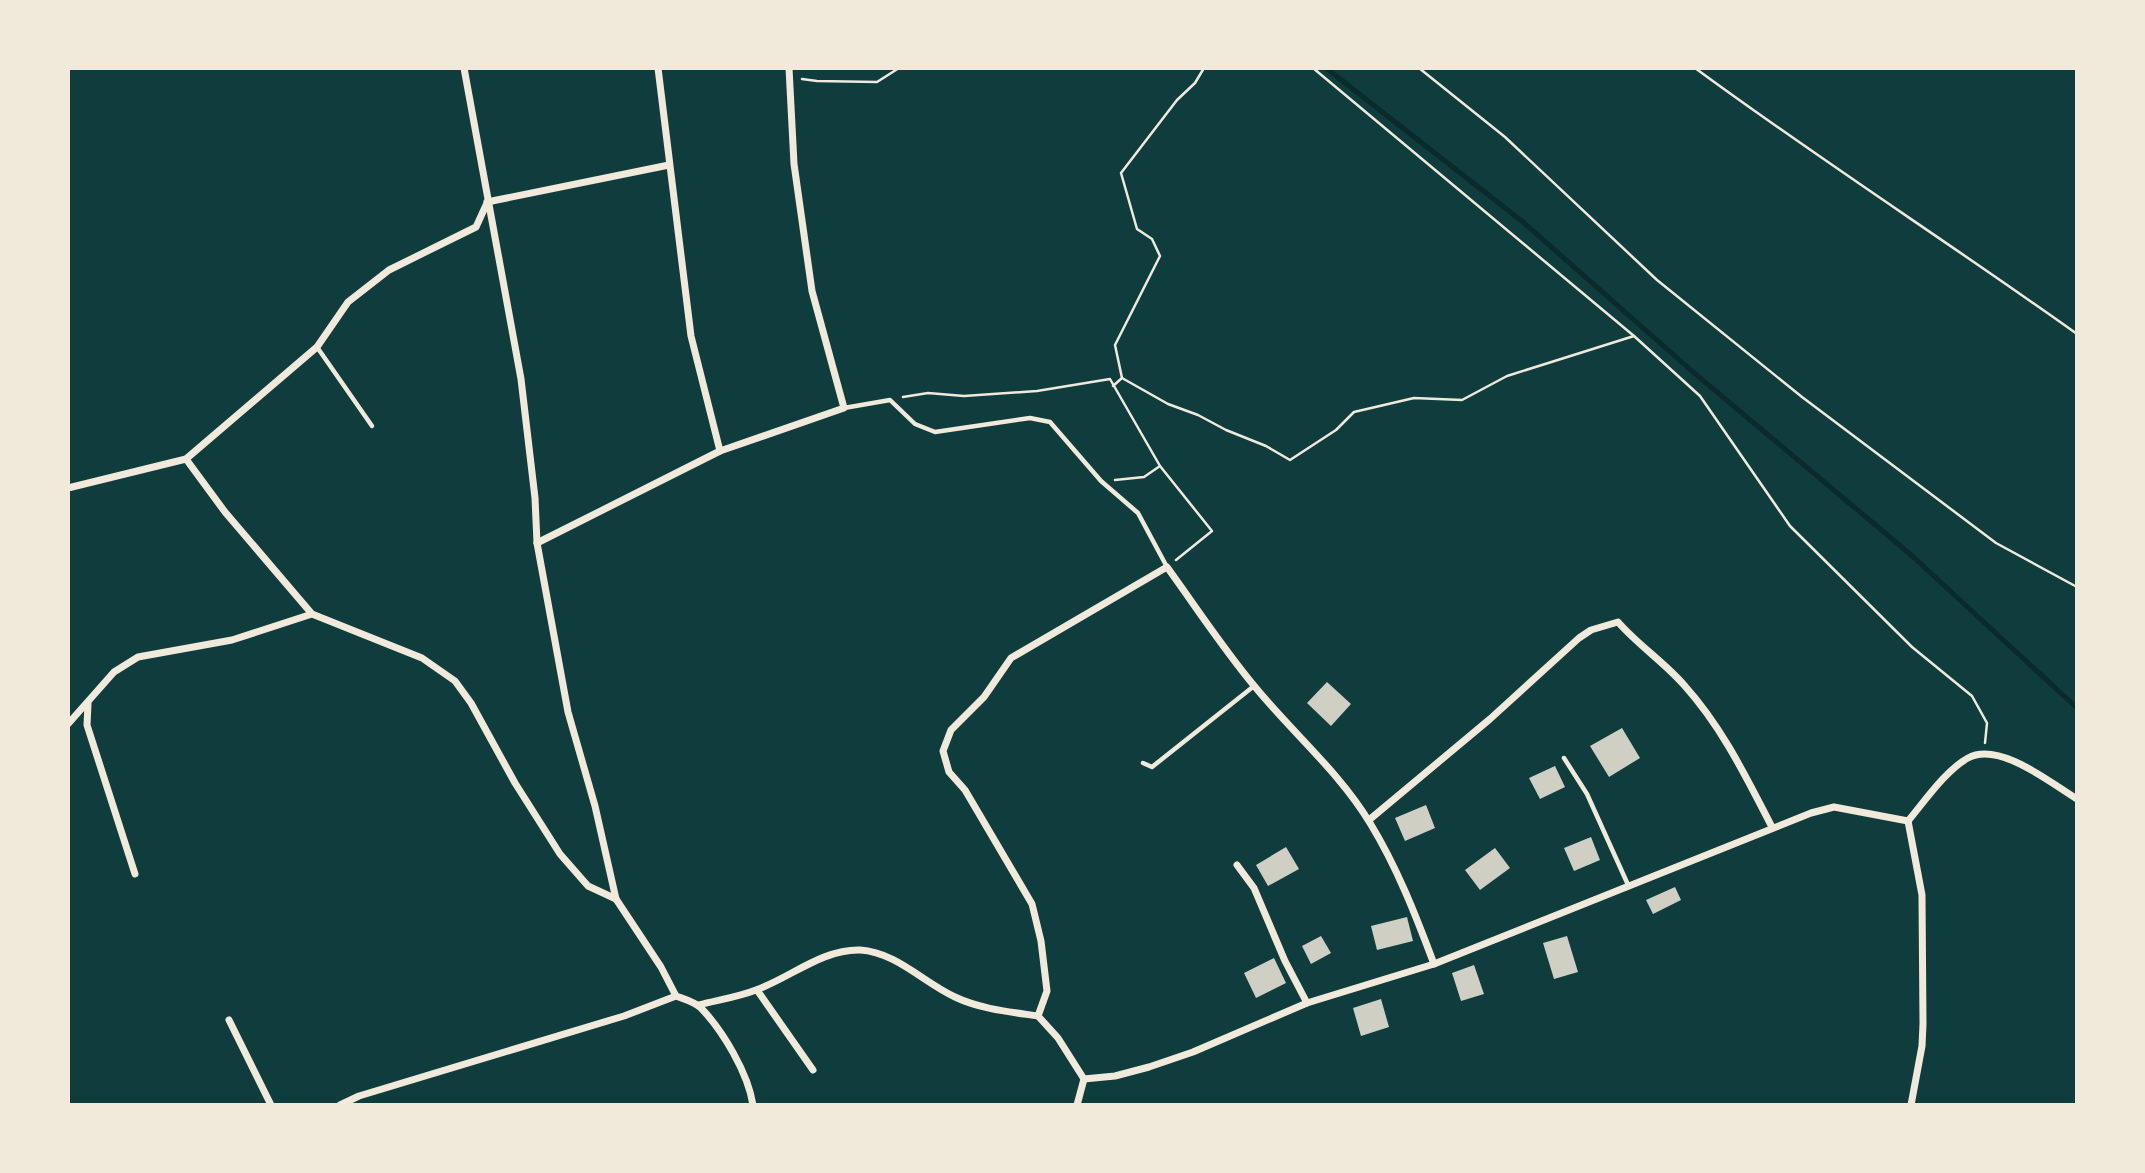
<svg xmlns="http://www.w3.org/2000/svg" width="2145" height="1173" viewBox="0 0 2145 1173" font-family="Jost,sans-serif">
<style>
.lines{fill:none;stroke-linecap:round;stroke-linejoin:round}
.stream{stroke:#0a2a2b;stroke-width:5}
.building{fill:#cfcfc3}
.path{stroke:#f1e9da;stroke-width:2.5}
.service{stroke:#f1e9da;stroke-width:4.5}
.minor{stroke:#f1e9da;stroke-width:7}
</style>
<rect width="100%" height="100%" fill="#0f3d3e"/>
<g class="lines">
<path class="stream" d="M1326 68 1523 222 1693 372 1910 554 2077 708"/>
</g>
<g class="building">
<path d="M1327 682 1351 704 1331 726 1307 703Z"/>
<path d="M1622 728 1640 758 1609 777 1590 746Z"/>
<path d="M1555 766 1565 787 1540 799 1529 778Z"/>
<path d="M1426 805 1435 828 1405 841 1395 818Z"/>
<path d="M1591 837 1600 860 1574 871 1564 848Z"/>
<path d="M1286 847 1299 869 1268 886 1256 865Z"/>
<path d="M1495 848 1510 868 1480 890 1465 870Z"/>
<path d="M1675 887 1681 900 1653 914 1646 900Z"/>
<path d="M1407 917 1413 941 1377 950 1371 926Z"/>
<path d="M1321 936 1331 953 1311 964 1302 946Z"/>
<path d="M1567 936 1578 972 1554 979 1543 943Z"/>
<path d="M1274 958 1286 983 1256 998 1244 973Z"/>
<path d="M1474 965 1484 994 1461 1001 1452 973Z"/>
<path d="M1381 999 1389 1027 1361 1036 1353 1008Z"/>
</g>
<g class="lines">
<g class="path">
<path d="M1313 68 1634 336 1700 396 1790 526 1912 647 1972 696 1987 723 1985 743"/>
<path d="M1419 68 1505 137 1657 280 1802 397 1996 543 2077 587"/>
<path d="M1695 68C1820 160 1951 244 2077 334"/>
<path d="M802 79 817 81 877 82 899 68"/>
<path d="M1122 378 1115 345 1160 256 1152 239 1137 229 1121 173 1177 100 1195 83 1204 68"/>
<path d="M1113 386 1122 378 1168 404 1198 415 1226 430 1266 446 1290 460 1336 430 1354 412 1414 398 1462 400 1507 376 1634 336"/>
<path d="M903 397 928 393 964 396 1037 391 1110 379 1160 466 1144 477 1115 480"/>
<path d="M1160 466 1212 531 1176 560"/>
</g>
<g class="service">
<path d="M317 347 372 426"/>
<path d="M844 408 890 400 915 424 935 432 1030 418 1050 422 1101 481 1138 513 1167 567"/>
<path d="M1564 758 1587 794 1629 887"/>
<path d="M1143 763 1152 767 1254 686"/>
</g>
<g class="minor">
<path d="M464 68 521 379 535 498 537 543 568 712 595 806 616 899 661 967 676 996C684 999 695 1002 701 1008 723 1031 748 1073 753 1105"/>
<path d="M658 68 691 336 720 451"/>
<path d="M487 202 669 165"/>
<path d="M186 459 225 512 312 614 422 658 455 681 471 703 515 783 560 854 588 886 616 899"/>
<path d="M68 488 186 459 317 347 348 302 389 270 476 227 487 203"/>
<path d="M537 543 720 451 844 408 812 291 794 164 789 68"/>
<path d="M88 704 87 725 135 874"/>
<path d="M68 724 114 672 138 657 232 640 312 614"/>
<path d="M1369 820 1490 719 1579 638 1591 630 1618 622C1638 645 1664 662 1684 685 1722 727 1746 777 1772 827"/>
<path d="M1908 821 1922 895 1923 1024 1922 1046 1911 1105"/>
<path d="M1908 821C1924 802 1946 770 1968 758 1999 741 2051 783 2077 799"/>
<path d="M1237 865 1254 888 1285 961 1307 1003"/>
<path d="M757 990 813 1070"/>
<path d="M699 1005C718 1000 738 997 756 990 790 978 822 949 860 950 896 952 924 983 955 997 980 1009 1011 1012 1038 1016L1058 1038 1084 1079"/>
<path d="M1038 1016 1047 991 1041 941 1032 904 965 790 949 772 943 751 951 730 984 697 1011 658 1167 567C1196 607 1224 650 1256 688 1293 733 1340 773 1370 823 1397 867 1416 916 1434 964"/>
<path d="M229 1020 271 1105"/>
<path d="M1084 1079 1115 1076 1149 1067 1193 1052 1307 1003 1434 964 1811 813 1834 807 1908 821"/>
<path d="M340 1105 359 1096 624 1016 676 996"/>
<path d="M1077 1105 1084 1079"/>
</g>
</g>
<rect width="2145" height="1173" fill="none" stroke="#f1e9da" stroke-width="140"/>
</svg>
